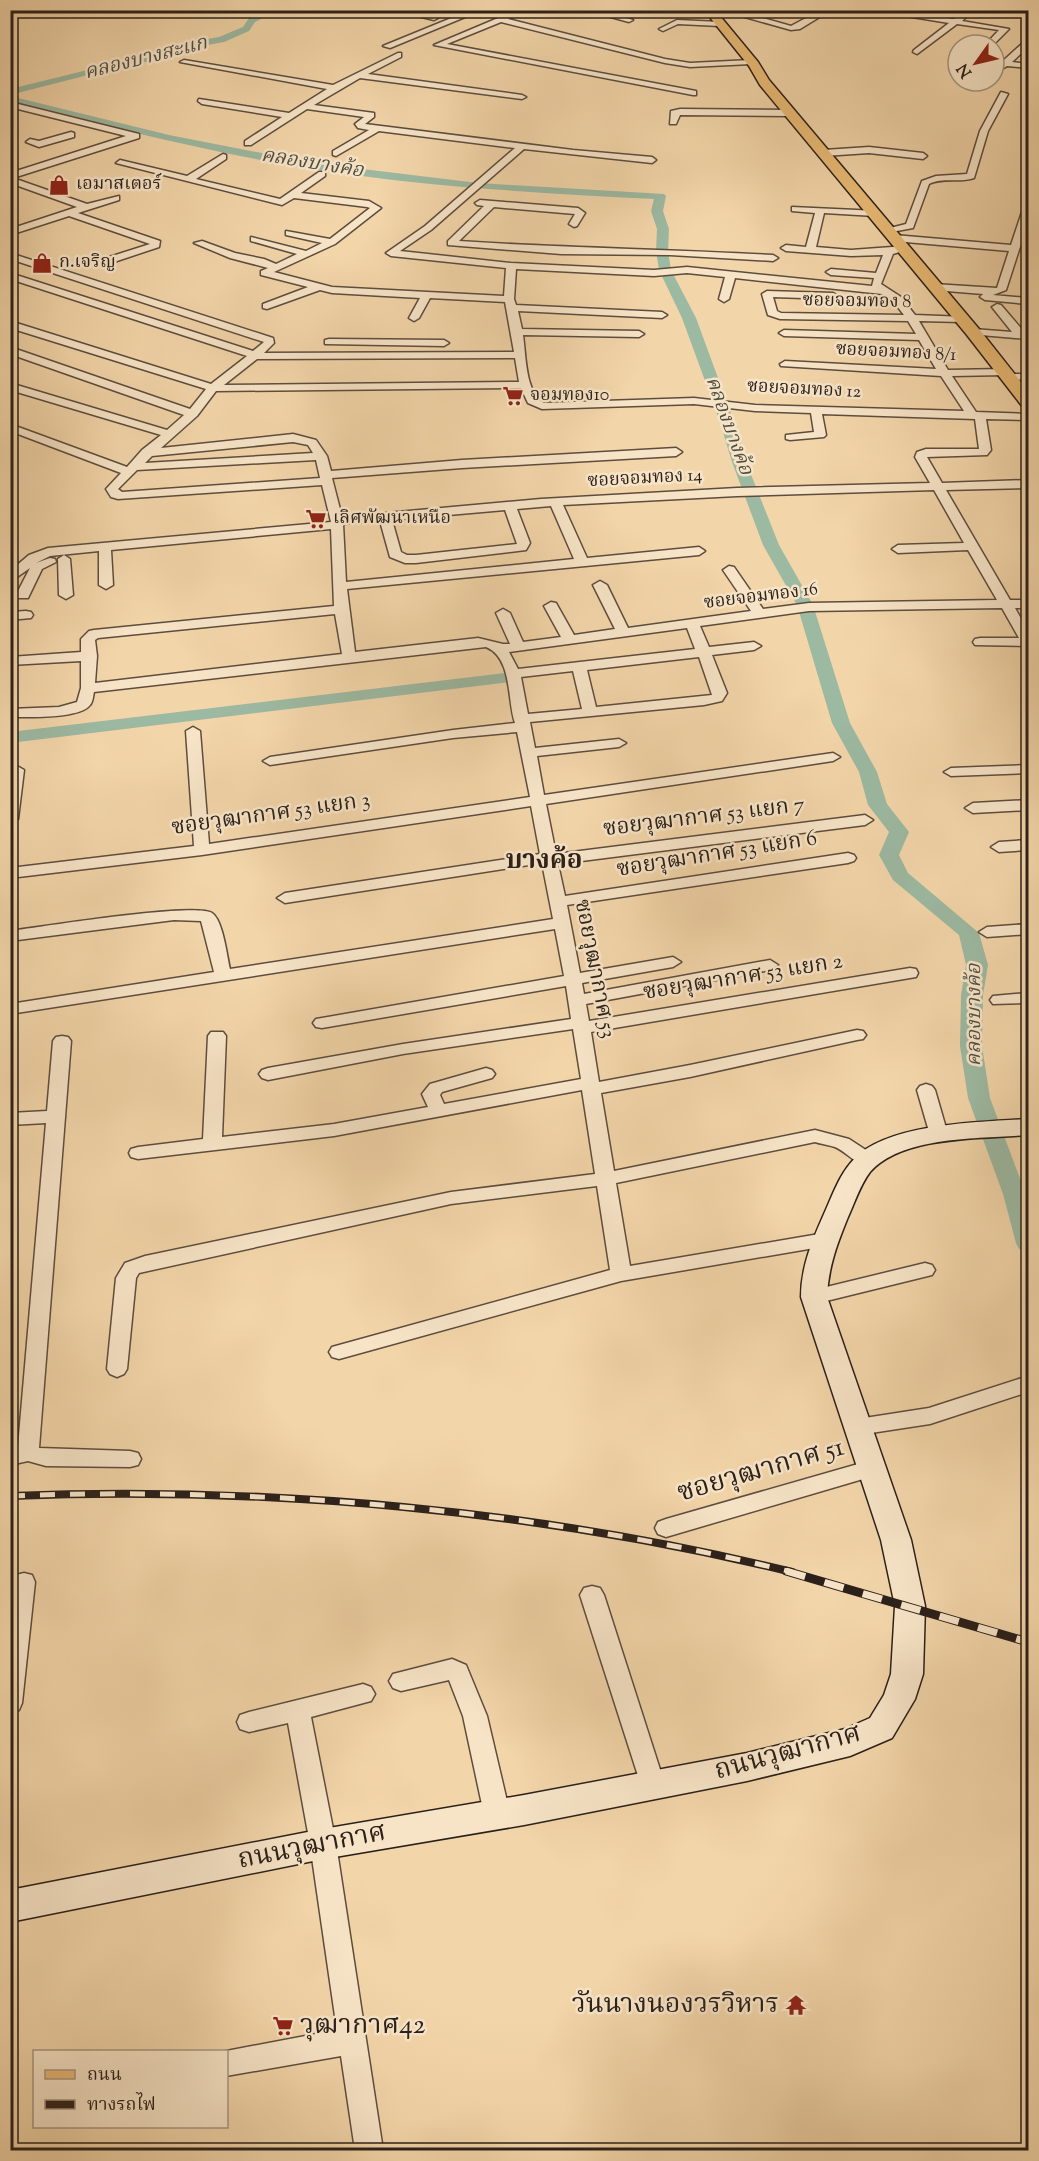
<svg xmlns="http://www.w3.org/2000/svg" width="1039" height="2161" viewBox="0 0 1039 2161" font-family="'Sorts Mill Goudy','Noto Serif Thai',serif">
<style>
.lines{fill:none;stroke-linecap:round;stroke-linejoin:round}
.canal{fill:#9cb9a2;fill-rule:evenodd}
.minor-casing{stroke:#5d4d3e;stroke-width:3}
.secondary-casing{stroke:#2b201a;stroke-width:3}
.primary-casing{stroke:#2b201a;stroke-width:3}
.minor{fill:#f7e4c7;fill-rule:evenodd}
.secondary{fill:#f7e4c7;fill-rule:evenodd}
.primary{fill:#e9ba74;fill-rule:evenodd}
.rail-far1-casing{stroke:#2b201a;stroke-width:8}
.rail-casing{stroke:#2b201a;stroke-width:9}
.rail-far1{stroke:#f7e4c7;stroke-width:5;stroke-dasharray:15;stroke-linecap:butt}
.rail{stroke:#f7e4c7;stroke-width:7;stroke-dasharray:20;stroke-linecap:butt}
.labels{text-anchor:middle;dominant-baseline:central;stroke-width:5;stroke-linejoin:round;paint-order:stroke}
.far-poi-label{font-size:18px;fill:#2b201a;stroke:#f7e4c7;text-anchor:start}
.far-street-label{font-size:18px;fill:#2b201a;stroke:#f7e4c7}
.far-water-label{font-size:20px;font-style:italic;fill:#4d4e43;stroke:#f7e4c7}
.street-label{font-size:22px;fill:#2b201a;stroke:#f7e4c7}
.quarter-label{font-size:26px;font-weight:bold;fill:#2b201a;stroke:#f7e4c7}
.near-street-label{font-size:27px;fill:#2b201a;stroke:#f7e4c7}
.near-poi-label{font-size:27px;fill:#2b201a;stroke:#f7e4c7;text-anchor:end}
</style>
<rect width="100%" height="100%" fill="#f2d5a9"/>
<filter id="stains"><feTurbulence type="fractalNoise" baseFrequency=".00333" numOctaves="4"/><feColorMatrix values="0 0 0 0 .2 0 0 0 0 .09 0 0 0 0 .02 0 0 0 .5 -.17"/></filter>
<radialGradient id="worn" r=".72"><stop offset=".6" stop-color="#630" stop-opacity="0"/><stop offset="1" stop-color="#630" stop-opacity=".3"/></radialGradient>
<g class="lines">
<g class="canal">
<path d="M266 10H279L255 22 249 31 224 42 175 51 156 60 127 65 10 95V89L149 55 172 45 219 37 243 27 249 18Z"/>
<path d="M10 96 169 135 313 163 478 183 664 194 666 196 663 211 669 229 668 251 671 270 696 318 733 419 746 462 779 545 813 605 850 723 877 772 887 804 909 832 899 855 908 873 979 933 988 965 983 995 982 1046 990 1098 1028 1200V1251L1019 1249 1016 1243 1003 1194 968 1098 960 1046 961 995 966 965 959 935 893 880 879 855 889 832 868 805 859 772 832 723 797 605 763 545 732 462 719 419 682 318 659 270 656 251 657 229 651 211 654 199C540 193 426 187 313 169 211 153 111 127 10 102Z"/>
<path d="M505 673 511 674 514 678 511 682 10 743V732Z"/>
</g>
<g class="minor-casing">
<g id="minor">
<path d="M393 10H409L438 18 434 20Z"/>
<path d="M471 10H482L390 48 383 46Z"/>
<path d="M517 10H528L508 19 665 59 690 63 751 60 755 62 751 64 690 67 665 63 501 22 447 44 696 91V95H693L434 45Z"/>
<path d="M585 10H599L633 20 629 22Z"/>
<path d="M720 10H734L791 26 819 11 826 13 800 29 791 30Z"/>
<path d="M869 10H891L954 19 966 10H974L962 21 1009 29 993 45H985L999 30 957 24 917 54 913 52 914 50 949 23Z"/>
<path d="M677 20 720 22 724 24 720 26 678 24 663 31 659 29Z"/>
<path d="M1025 41H1028V47L1012 62 1028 64V68L1007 66 994 74V69Z"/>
<path d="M398 53H401V57L368 74 522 95 526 97 522 99 360 78 314 105 374 113V117L365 124 573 150 652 157 656 160 652 163 524 149 431 230 400 251 511 263 654 270 687 267 872 286 874 278 831 275 826 272 831 269 876 273 883 255 851 256 786 251 781 248 786 245 806 247 815 213 792 211V207L878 211 880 213 875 216 824 213 816 247 851 250 906 246V250L893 254 881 284 901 297 915 315 966 317V321L962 322 919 321 948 370 1005 369 1009 370V374H1028V380L1005 379V375L952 376 976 412 1028 414V420L986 419 991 450 987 455 927 457 942 483 1028 480V488L946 490 1010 600H1028V608H1015L1028 631V646L975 645 973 642 975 639 980 638H1019L1002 608 809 611 700 626 709 647 754 642 761 646 754 650 712 655 727 693 722 701 704 705 530 722 535 748 619 739 626 743 619 747 537 756 544 795 833 753 840 757 833 761 546 804 556 854 865 815 873 820 865 825 558 864 565 896 848 853 854 855 856 858 854 861 848 863 567 905 580 973 673 957 681 962 673 967 582 983 584 994 770 960 778 965 770 970 586 1004 589 1021 910 968 916 969 918 973 916 977 910 978 591 1032 599 1082 690 1065 857 1030 863 1031 866 1035 863 1039 857 1040 690 1077 601 1093 614 1171 815 1130 849 1139 875 1156 877 1160 875 1164C858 1169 849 1153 835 1147 829 1145 821 1144 815 1142L616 1183 630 1266 825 1233 832 1235 835 1240 832 1245 621 1281 339 1359 332 1357 329 1352 332 1347 610 1270 597 1186 451 1204 139 1273 136 1278 127 1369 124 1374 117 1377 110 1374 107 1369 116 1278 125 1263 145 1256 451 1192 595 1174 582 1090 334 1136 138 1159 131 1157 129 1153 131 1149 138 1147 203 1139 208 1036 211 1032H223L226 1036 222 1137 334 1124 428 1107 422 1094 430 1084 486 1068 492 1070 495 1074 492 1078 442 1092 440 1095 444 1104 581 1079 573 1029 403 1054 268 1080 262 1078 259 1074 262 1070 268 1068 403 1044 571 1019 566 986 322 1028 316 1027 313 1023 316 1019 322 1018 564 976 555 929 10 1014V1004L214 972 201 921 174 920 10 941V931C40 927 195 902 212 913 223 920 227 957 230 969L553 919 542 863 285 903 277 898 285 893 540 854 531 806 202 855 10 878V868L194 846 186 731 193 727 200 731 209 844 530 797 517 732 453 738 270 765 263 761 270 757 453 730 515 723C507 701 513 658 486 647L94 692C93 696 93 702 90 705 80 719 27 717 10 717V709L59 707 77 702 81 688V661L10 665V657L81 652V639L89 631 94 630 334 606 331 529 111 550 113 585 106 589 99 585V551L50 556 36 563 50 558 55 559 56 562 42 569 28 598H18L16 595 30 568 10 582V571L29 555 48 548 331 522 322 485 118 499 111 497 106 489 121 473 10 431V424L127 467 142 450 161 435 10 390V383L167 430 184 415 10 354V347L190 409 206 389 10 328V321L211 384 247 356 10 279V273L253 351 264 342 10 259V253L273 338 274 343 264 353 514 352 505 302 430 298 419 318 414 321 409 318 420 298 332 293 320 290 267 309 263 308V304L308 287 261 275V271L268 268 230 258 194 243 202 241 235 253 264 259 276 264 297 254 251 241V237L306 251 322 243 286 235V231L330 239 370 208 367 207 294 198 282 205 116 163 120 160 187 176 223 154 226 155V159L196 179 280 199 319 172H325V176L301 193 369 201 381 208 335 244 274 272 332 287 504 296 506 268 391 256 386 253 425 226 515 148 379 131 336 156 333 155V151L369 130 358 128 355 124 364 117 307 109 251 145H245V141L282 117 202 104 198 101 199 99 289 113 327 89 180 62 184 60 333 85ZM516 269 654 276 687 273 725 277 719 299 724 302 729 299 735 278 882 294 893 301 904 315 781 313 777 311 773 297 833 299 838 296 833 293 767 291 762 294 768 315 780 319 908 321 916 334 784 330 779 333 784 336 919 340 936 369 785 361 780 364 781 366 941 376 964 411 755 405 694 398 544 403C525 393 526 355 523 335L639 337 644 334 639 331 522 329 518 311 662 318 667 315 662 312 516 305 514 299ZM515 358 519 382 224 385 257 359ZM521 388 528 403 542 409 694 404 755 411 811 413 814 432 786 435V439L790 440 824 437 826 435 822 414 975 419 979 449H926L917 452 915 457 930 483 737 488 541 499 342 517 332 478 462 468 676 456 682 452 676 448 462 460 331 471 327 456 316 440 293 434 161 448 197 416 216 391ZM293 442 308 445 313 453 145 463 152 456ZM316 460 320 478 122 492 118 489 137 470ZM934 490 964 543 898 545 892 549 898 553 968 550 997 600 809 603 763 609 734 567 729 566 723 570 751 611 628 628 607 585 600 581 593 585 615 629 574 635 556 603 551 602 544 606 561 637 523 642 510 613 503 609 496 613 510 644H503L478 638 355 652 347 589 699 555 705 551 699 547 587 558 563 505 737 496ZM551 506 574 559 346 582 343 524 380 521 390 557 405 563H416L526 550 530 543 517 509ZM505 510 517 544 416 555H407L401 552 392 520ZM335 614 342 654 95 683 97 656 95 640 98 638ZM687 628 695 649 518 669 509 652ZM699 657 712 695 596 707 587 670ZM573 671 582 709 528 714 521 677Z"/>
<path d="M1001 92 1008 94 988 131 974 178C960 183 942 177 929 184L913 228 886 233V229L906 224 922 181 936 176 967 174 980 131Z"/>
<path d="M10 102 139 134V138L13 178 87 204 119 196V200L78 213 160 241 159 247 114 262H106V258L150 244 69 216 10 235V229L77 207 10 183V173L126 136 10 107Z"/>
<path d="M680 109 790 110 794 113 790 116 680 115 676 124H670L671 111Z"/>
<path d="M71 132 74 133V137L39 147 26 142 30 139 39 141Z"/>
<path d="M869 147 923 153 927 156 923 159 869 153 824 156 820 153 824 150Z"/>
<path d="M480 200 578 208 585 213 577 226 574 227 569 224 575 214 494 207 459 241C564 248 668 249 773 255L778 258 773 261 670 255 561 254 448 245V241L484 206 477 205 475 203Z"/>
<path d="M1028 206V222L1006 290 993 295 1028 298V304L985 300 980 297 983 294 934 290 929 287 934 284 997 288 1009 251 894 241 889 238 894 235 1011 245 1023 209Z"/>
<path d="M997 304 1001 305 1025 333H1028V339L969 334 968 332 973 329 1012 332 992 307Z"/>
<path d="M329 339 444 340 449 343 444 346 325 344V340Z"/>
<path d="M64 555 70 559 73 595 66 599 59 595 58 559Z"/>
<path d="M26 611 31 612 33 615 31 618 10 620V612Z"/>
<path d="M1028 765V773L951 776 944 772 951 768Z"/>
<path d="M17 766 24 770 18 819 10 824V769Z"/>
<path d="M1028 800V810L973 813 965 808 973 803Z"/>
<path d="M1028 840V850L999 852 991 847 999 842Z"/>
<path d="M1028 924V934L987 937 979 932 987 927Z"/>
<path d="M1028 993V1003L993 1004 990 1000 993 996Z"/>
<path d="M62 1036 68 1037 71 1041 39 1448 130 1451 138 1453 141 1459 138 1465 130 1467 46 1466 28 1461 10 1465V1449L18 1447 46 1123 10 1125V1113L47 1111 53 1041 56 1037Z"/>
<path d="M926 1084 932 1086 935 1090 948 1135 946 1139H932L930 1135 917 1090 920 1086Z"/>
<path d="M925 1263 932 1265 935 1270 932 1275 814 1304 807 1302 804 1297 807 1292 814 1290Z"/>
<path d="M1028 1376V1392L930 1424 858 1435 850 1433 847 1427 850 1421 858 1419 929 1408Z"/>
<path d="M872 1460 880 1462 883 1468 880 1474 666 1537 658 1534 655 1528 658 1522 666 1519Z"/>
<path d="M24 1573 32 1575 35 1582 22 1703 19 1710 10 1713V1599L13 1582 16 1575Z"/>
<path d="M592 1586 600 1588 604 1595 665 1785 662 1793 653 1796 644 1793 641 1785 580 1595 584 1588Z"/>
<path d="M452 1659 466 1665 487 1716 510 1814 506 1822 497 1825 488 1822 484 1814 463 1716 449 1680 401 1691 393 1688 389 1681 393 1674Z"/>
<path d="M363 1684 371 1687 375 1694 371 1701 311 1717 336 1844 383 2150H355L341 2056 226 2076V2052H221L337 2030 310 1844 288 1723 249 1732 240 1729 237 1722 240 1715 249 1712Z"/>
</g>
</g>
<g class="secondary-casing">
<path id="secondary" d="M1028 1119V1135C983 1139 903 1135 870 1172 860 1185 855 1202 848 1217 837 1244 828 1268 827 1297L911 1540 925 1606 923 1674 915 1699 892 1738 850 1756 747 1781 524 1825 323 1859 10 1922V1890L323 1829 524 1795 747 1753 845 1729 870 1718 884 1695 891 1674 895 1606 881 1540 801 1297C801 1267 812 1241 824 1214 833 1194 840 1173 855 1158 890 1123 981 1122 1028 1119Z"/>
</g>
<g class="primary-casing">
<path id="primary" d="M704 10H715L758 62 769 80 979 329 1028 391V407L1022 406 967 335 760 85 749 66Z"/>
</g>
<use href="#minor" class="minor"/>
<use href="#secondary" class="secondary"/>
<use href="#primary" class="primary"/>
<g class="rail-far1-casing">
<path id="rail-far1" d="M10 1496C271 1486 538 1510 792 1572"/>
</g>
<g class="rail-casing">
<path id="rail" d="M786 1571 1028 1642"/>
</g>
<use href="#rail-far1" class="rail-far1"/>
<use href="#rail" class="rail"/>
</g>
<defs>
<g id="shop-bare" transform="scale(1.62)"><path d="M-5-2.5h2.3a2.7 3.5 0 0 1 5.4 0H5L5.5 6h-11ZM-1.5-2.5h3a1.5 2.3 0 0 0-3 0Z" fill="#8f2418" stroke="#f7e4c7" stroke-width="2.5" paint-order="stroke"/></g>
<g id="supermarket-bare" transform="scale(1.62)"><path d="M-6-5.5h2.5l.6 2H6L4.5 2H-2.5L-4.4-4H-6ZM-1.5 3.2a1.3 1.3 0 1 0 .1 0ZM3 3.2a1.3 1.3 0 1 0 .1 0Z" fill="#8f2418" stroke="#f7e4c7" stroke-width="2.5" paint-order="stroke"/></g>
<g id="temple-bare" transform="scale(1.62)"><path d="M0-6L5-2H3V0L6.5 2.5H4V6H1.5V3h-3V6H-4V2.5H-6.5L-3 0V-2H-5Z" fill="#8f2418" stroke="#f7e4c7" stroke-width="2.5" paint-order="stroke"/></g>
</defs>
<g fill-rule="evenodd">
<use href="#shop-bare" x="59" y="185"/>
<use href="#shop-bare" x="42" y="263"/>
<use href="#supermarket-bare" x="513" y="396"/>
<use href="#supermarket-bare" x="316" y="519"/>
<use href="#temple-bare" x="796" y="2005"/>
<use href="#supermarket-bare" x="283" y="2026"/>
</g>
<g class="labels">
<g class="far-poi-label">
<text x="76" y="185">เอมาสเตอร์</text>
<text x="59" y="263">ก.เจริญ</text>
<text x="530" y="396">จอมทอง10</text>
<text x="333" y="519">เลิศพัฒนาเหนือ</text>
</g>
<g class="far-street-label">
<text transform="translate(857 302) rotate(1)">ซอยจอมทอง 8</text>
<text transform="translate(896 353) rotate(3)">ซอยจอมทอง 8/1</text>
<text transform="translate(804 390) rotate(3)">ซอยจอมทอง 12</text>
<text transform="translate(645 479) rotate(-3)">ซอยจอมทอง 14</text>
<text transform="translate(761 597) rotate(-7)">ซอยจอมทอง 16</text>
</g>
<g class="far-water-label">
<text transform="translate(146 59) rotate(-14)">คลองบางสะแก</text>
<text transform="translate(312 164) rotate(9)">คลองบางค้อ</text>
<text transform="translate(728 426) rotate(70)">คลองบางค้อ</text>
<text transform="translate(975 1015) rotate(-90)">คลองบางค้อ</text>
</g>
<g class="street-label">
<text transform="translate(271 815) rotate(-8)">ซอยวุฒากาศ 53 แยก 3</text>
<text transform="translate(704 818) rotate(-7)">ซอยวุฒากาศ 53 แยก 7</text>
<text transform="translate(717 855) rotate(-9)">ซอยวุฒากาศ 53 แยก 6</text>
<text transform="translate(594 969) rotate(79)">ซอยวุฒากาศ 53</text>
<text transform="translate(743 978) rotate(-9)">ซอยวุฒากาศ 53 แยก 2</text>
</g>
<g class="quarter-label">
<text x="544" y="861">บางค้อ</text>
</g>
<g class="near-street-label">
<text transform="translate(761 1471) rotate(-16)">ซอยวุฒากาศ 51</text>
<text transform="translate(788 1753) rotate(-15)">ถนนวุฒากาศ</text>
<text transform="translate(312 1847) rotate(-11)">ถนนวุฒากาศ</text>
</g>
<g class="near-poi-label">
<text x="779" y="2005">วันนางนองวรวิหาร</text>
<text x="300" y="2026" text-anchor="start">วุฒากาศ42</text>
</g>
</g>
<rect width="1039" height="2161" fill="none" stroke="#f2d5a9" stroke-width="36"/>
<rect x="12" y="12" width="1015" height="2137" fill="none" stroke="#2b201a" stroke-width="3"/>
<rect x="18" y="18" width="1003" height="2125" fill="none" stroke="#2b201a" stroke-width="1.5"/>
<rect x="33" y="2050" width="195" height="78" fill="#f7e4c7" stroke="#a59682" stroke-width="1.5"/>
<rect x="45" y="2070" width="30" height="9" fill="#e9ba74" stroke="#a59682" stroke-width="1.5"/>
<text x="87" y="2080" font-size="18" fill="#2b201a">ถนน</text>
<rect x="45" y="2100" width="30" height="9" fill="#2b201a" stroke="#a59682" stroke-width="1.5"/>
<text x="87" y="2110" font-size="18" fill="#2b201a">ทางรถไฟ</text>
<g transform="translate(976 63) rotate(236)"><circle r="28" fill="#f7e4c7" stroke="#a59682" stroke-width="1.5"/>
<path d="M0-4.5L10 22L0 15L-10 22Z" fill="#8f2418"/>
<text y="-9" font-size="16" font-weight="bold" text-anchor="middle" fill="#2b201a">N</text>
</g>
<rect width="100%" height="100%" filter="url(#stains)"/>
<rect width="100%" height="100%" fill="url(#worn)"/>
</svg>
